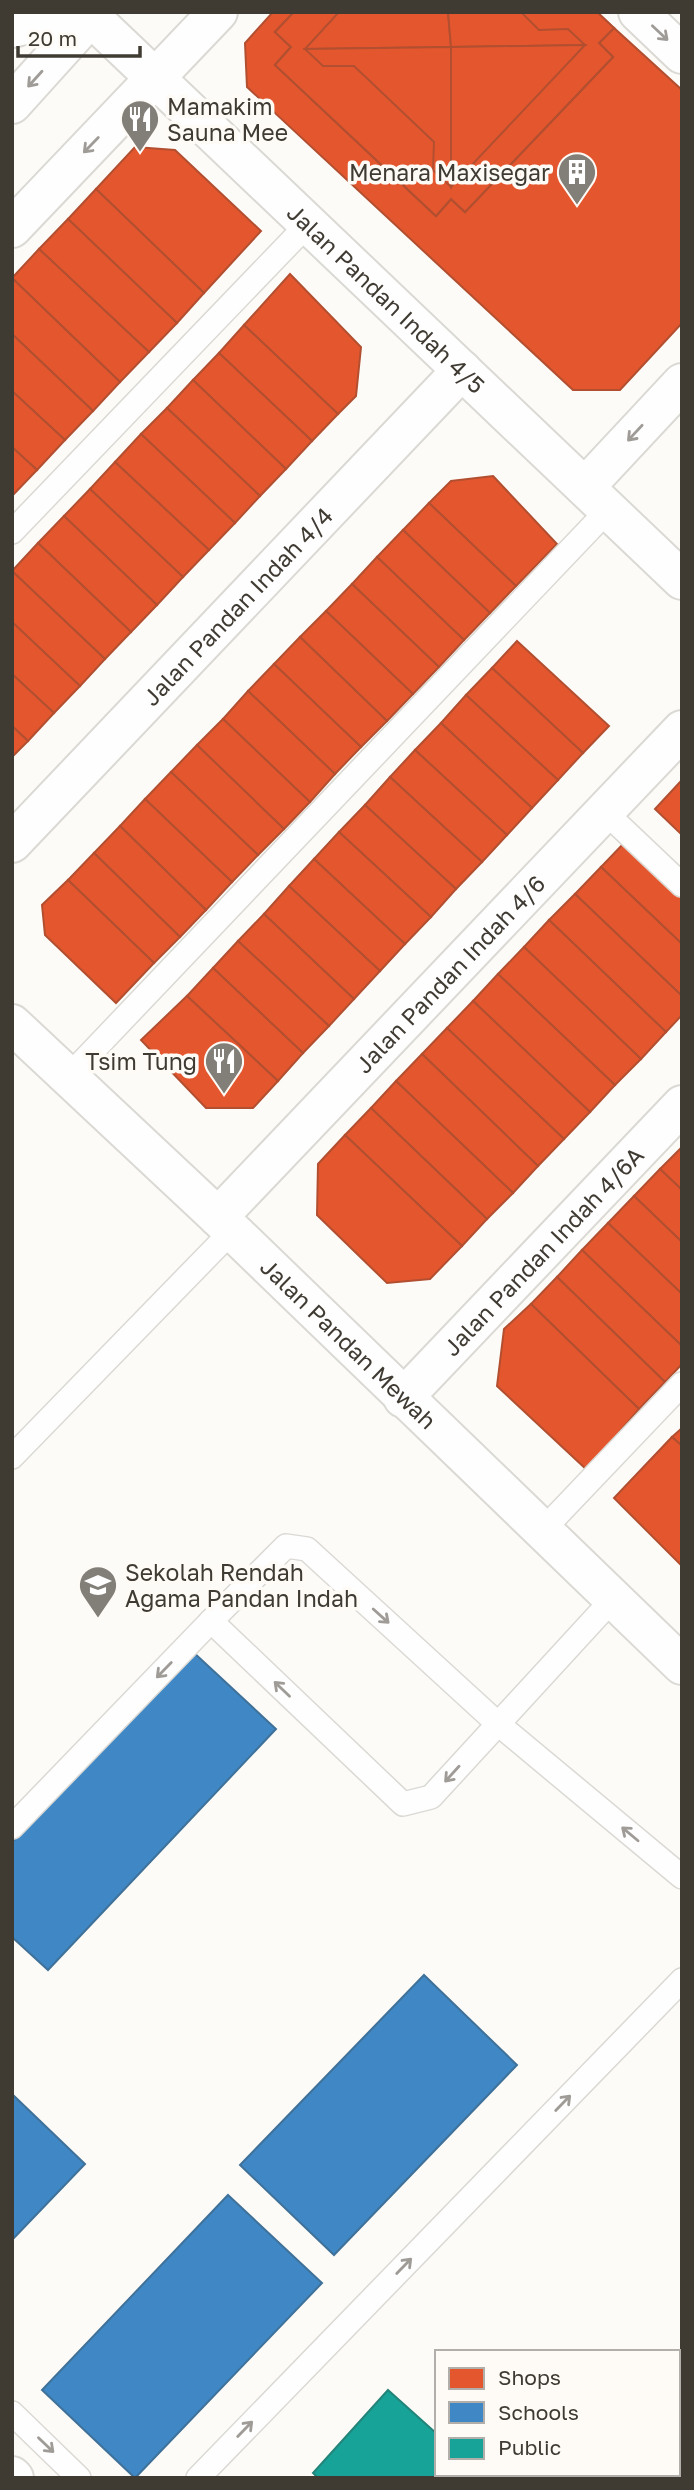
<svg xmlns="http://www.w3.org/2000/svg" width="694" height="2490" viewBox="0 0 694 2490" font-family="'Golos Text',sans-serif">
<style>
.shops{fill:#e4572e;stroke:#b24f30;stroke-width:2}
.schools{fill:#3f88c5;stroke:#3f7199;stroke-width:2}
.public{fill:#17a398;stroke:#23847a;stroke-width:2}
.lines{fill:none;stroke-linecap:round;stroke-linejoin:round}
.lane-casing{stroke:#dbd9d4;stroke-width:26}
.street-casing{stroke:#dbd9d4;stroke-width:42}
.secondary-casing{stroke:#dbd9d4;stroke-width:42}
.lane{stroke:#fffefe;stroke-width:23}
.street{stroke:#fffefe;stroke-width:38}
.secondary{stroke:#fffefe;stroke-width:38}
.oneway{stroke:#9f9c98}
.labels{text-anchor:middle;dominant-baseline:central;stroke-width:7;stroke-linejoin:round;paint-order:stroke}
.poi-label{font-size:23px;fill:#3f3b33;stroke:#fefbf7;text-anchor:start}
.street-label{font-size:23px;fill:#3f3b33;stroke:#fefbf7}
</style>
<rect width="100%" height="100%" fill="#fdfbf8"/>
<g class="shops">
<path d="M273 12H294L275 32 291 47 275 65 436 216 451 199 465 212 613 57 599 43 614 28 682 90V323L620 390H573L247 87 245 43Z"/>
<path d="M294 12H339L305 49 323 66H354L434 142 433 170 451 187 585 45 568 29 539 30 521 12H597L614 28 599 43 613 57 465 212 451 199 436 216 275 65 291 47 275 32Z"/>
<path d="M294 12H597L614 28 599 43 613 57 465 212 451 199 436 216 275 65 291 47 275 32Z"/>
<path d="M339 12H448L451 47 305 49Z"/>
<path d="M448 12H521L539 30 568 29 585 45 451 47Z"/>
<path d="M585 45 451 187V47Z"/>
<path d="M451 47V187L433 170 434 142 354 66H323L305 49Z"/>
<path d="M135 147 175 150 261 231 204 293 96 189Z"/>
<path d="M96 189 204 293 177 323 68 219Z"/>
<path d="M68 219 177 323 149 352 39 249Z"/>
<path d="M39 249 149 352 120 382 12 278Z"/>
<path d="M290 274 361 347 356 396 338 414 244 325Z"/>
<path d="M12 278 120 382 93 411 12 334Z"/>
<path d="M244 325 338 414 312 441 219 353Z"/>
<path d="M12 334 93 411 65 440 12 391Z"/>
<path d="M219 353 312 441 286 469 193 380Z"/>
<path d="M193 380 286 469 260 496 167 408Z"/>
<path d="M12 391 65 440 37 470 12 447Z"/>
<path d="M167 408 260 496 235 523 141 434Z"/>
<path d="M141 434 235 523 209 550 115 462Z"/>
<path d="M12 447 37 470 12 496Z"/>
<path d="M115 462 209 550 183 577 90 489Z"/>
<path d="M493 476 557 544 516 586 429 503 451 481Z"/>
<path d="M90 489 183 577 157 605 64 516Z"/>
<path d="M429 503 516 586 490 613 403 530Z"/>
<path d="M64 516 157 605 131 632 38 543Z"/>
<path d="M403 530 490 613 464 640 377 557Z"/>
<path d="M38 543 131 632 105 659 12 571Z"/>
<path d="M377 557 464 640 439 667 352 584Z"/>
<path d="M12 571 105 659 80 686 12 622Z"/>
<path d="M352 584 439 667 413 694 326 611Z"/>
<path d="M326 611 413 694 387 721 300 637Z"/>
<path d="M12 622 80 686 54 713 12 674Z"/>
<path d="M300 637 387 721 361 747 274 664Z"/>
<path d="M517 641 609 726 583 753 492 668Z"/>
<path d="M274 664 361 747 335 774 248 691Z"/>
<path d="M492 668 583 753 558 780 466 695Z"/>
<path d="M12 674 54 713 28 741 12 726Z"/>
<path d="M248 691 335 774 310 802 223 719Z"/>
<path d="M466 695 558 780 532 808 441 723Z"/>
<path d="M223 719 310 802 284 829 197 745Z"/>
<path d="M441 723 532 808 507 835 415 750Z"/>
<path d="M12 726 28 741 12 757Z"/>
<path d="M197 745 284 829 258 855 171 772Z"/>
<path d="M415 750 507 835 482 862 390 777Z"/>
<path d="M171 772 258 855 232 882 145 799Z"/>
<path d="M390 777 482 862 456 889 365 805Z"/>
<path d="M681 781 682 782V835L655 809Z"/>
<path d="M145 799 232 882 206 910 120 826Z"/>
<path d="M365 805 456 889 431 917 339 832Z"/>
<path d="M120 826 206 910 180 937 94 853Z"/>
<path d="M339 832 431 917 405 944 314 859Z"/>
<path d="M627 840 682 893V944L601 867Z"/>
<path d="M94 853 180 937 154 963 68 880Z"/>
<path d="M314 859 405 944 380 971 289 886Z"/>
<path d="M601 867 682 944V996L575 894Z"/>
<path d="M68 880 154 963 116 1003 45 935 42 905Z"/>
<path d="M289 886 380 971 354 999 264 914Z"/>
<path d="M575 894 682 996V1015L666 1032 549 920Z"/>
<path d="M264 914 354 999 329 1026 238 941Z"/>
<path d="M549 920 666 1032 641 1059 524 947Z"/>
<path d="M238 941 329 1026 303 1053 213 968Z"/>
<path d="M524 947 641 1059 615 1085 498 974Z"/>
<path d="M213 968 303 1053 278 1081 187 996Z"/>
<path d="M498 974 615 1085 590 1112 473 1001Z"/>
<path d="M187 996 278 1081 253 1108H206L141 1040Z"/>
<path d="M473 1001 590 1112 564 1139 447 1028Z"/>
<path d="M447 1028 564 1139 538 1166 422 1054Z"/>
<path d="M422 1054 538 1166 513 1193 396 1081Z"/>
<path d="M396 1081 513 1193 487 1219 371 1108Z"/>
<path d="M371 1108 487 1219 462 1246 345 1135Z"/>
<path d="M345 1135 462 1246 430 1279 387 1283 317 1215 318 1164Z"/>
<path d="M682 1147V1190L660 1169Z"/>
<path d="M660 1169 682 1190V1242L634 1196Z"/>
<path d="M634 1196 682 1242V1294L608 1223Z"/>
<path d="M608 1223 682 1294V1346L582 1250Z"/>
<path d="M582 1250 682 1346V1364L665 1382 557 1277Z"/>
<path d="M557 1277 665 1382 639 1409 531 1304Z"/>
<path d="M531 1304 639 1409 587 1470 497 1386 504 1329Z"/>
<path d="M682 1428V1446L672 1437Z"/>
<path d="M672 1437 682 1446V1566L614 1498Z"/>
</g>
<g class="schools">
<path d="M192 1651 276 1729 48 1970 12 1937V1842Z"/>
<path d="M424 1975 517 2065 334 2255 240 2165Z"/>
<path d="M12 2094 85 2164 12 2240Z"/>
<path d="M228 2195 322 2283 135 2478 42 2390Z"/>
</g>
<path class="public" d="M388 2390 437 2434V2474H470L467 2478H318L313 2473Z"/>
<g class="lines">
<g class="lane-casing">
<g id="lane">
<path d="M12 532 308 224"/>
<path d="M604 811 682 885"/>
<path d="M68 1077 608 510"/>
<path d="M12 1457 232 1231"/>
<path d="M542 1531 682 1384"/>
<path d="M612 1600 431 1797 403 1804 211 1621 286 1546 307 1549 497 1723 682 1877"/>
<path d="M12 1827 211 1621"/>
<path d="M12 2413 79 2478"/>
<path d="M678 2472 682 2468"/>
<path d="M198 2478 682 1980"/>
</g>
</g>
<g class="street-casing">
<g id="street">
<path d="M638 12 682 54"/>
<path id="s1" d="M91 17 682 580"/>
<path d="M12 228 218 12"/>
<path d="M585 487 682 383"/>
<path id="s2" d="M12 843 462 370"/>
<path id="s3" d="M12 1024 218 1217 682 1665"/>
<path id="s4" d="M218 1217 682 730"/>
<path id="s5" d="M403 1398 682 1105"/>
<path d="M12 2476 14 2478"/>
</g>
</g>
<g class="secondary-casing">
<g id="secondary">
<path d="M12 28 55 18 91 17"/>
<path d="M12 104 95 12"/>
</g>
</g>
<use href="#lane" class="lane"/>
<use href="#street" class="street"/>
<use href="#secondary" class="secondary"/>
</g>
<defs><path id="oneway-shaft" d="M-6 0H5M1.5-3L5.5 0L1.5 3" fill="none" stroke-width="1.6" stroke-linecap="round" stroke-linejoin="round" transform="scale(1.75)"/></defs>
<g class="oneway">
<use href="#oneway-shaft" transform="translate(660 33) rotate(43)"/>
<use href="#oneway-shaft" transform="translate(35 79) rotate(132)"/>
<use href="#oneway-shaft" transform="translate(91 145) rotate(134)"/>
<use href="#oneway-shaft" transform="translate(635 433) rotate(133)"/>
<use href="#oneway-shaft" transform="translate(381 1616) rotate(42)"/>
<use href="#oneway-shaft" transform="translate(164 1670) rotate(134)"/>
<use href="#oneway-shaft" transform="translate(282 1689) rotate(-136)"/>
<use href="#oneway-shaft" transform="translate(452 1774) rotate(132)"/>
<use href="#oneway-shaft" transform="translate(630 1834) rotate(-140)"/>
<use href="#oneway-shaft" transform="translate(563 2103) rotate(-46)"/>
<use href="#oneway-shaft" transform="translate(404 2266) rotate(-46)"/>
<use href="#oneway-shaft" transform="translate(245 2429) rotate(-46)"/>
<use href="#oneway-shaft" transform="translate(46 2445) rotate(44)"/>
</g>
<defs>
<g id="restaurant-pin" transform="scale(2.0125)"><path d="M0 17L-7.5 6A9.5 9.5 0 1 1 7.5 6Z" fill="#827e78" stroke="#fefbf7"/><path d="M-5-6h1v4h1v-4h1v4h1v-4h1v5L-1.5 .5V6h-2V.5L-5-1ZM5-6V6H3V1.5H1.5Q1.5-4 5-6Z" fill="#fff"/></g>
<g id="building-pin" transform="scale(2.0125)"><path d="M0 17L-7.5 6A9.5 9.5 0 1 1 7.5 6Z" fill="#827e78" stroke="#fefbf7"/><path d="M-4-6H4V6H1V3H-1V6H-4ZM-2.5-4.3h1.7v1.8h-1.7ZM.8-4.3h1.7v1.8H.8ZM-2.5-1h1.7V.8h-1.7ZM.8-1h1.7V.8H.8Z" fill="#fff"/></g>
<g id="school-pin" transform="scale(2.0125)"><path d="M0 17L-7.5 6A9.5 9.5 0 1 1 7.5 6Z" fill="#827e78" stroke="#fefbf7"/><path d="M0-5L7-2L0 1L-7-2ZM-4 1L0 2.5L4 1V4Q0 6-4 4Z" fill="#fff"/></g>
</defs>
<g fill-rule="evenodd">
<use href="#restaurant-pin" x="140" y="119"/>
<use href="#building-pin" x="577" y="172"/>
<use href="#restaurant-pin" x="224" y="1061"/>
<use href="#school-pin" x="98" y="1585"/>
</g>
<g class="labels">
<g class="poi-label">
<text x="167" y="106">Mamakim<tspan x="167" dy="26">Sauna Mee</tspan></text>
<text x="550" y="172" text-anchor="end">Menara Maxisegar</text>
<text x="197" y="1061" text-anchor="end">Tsim Tung</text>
<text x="125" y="1572">Sekolah Rendah<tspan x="125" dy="26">Agama Pandan Indah</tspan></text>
</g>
<g class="street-label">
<text stroke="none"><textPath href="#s1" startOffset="408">Jalan Pandan Indah 4/5</textPath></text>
<text stroke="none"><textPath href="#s2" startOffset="327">Jalan Pandan Indah 4/4</textPath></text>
<text stroke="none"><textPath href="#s4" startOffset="336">Jalan Pandan Indah 4/6</textPath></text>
<text stroke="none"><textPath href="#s5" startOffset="203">Jalan Pandan Indah 4/6A</textPath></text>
<text stroke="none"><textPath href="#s3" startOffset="464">Jalan Pandan Mewah</textPath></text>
</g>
</g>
<rect width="694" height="2490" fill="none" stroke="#3f3b33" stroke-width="28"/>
<rect x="435" y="2350" width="245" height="126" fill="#fefbf7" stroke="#b2aea9" stroke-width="2"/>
<rect x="449" y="2368" width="35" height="21" fill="#e4572e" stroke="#b2aea9" stroke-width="2"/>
<text x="498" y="2385" font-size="21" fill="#3f3b33">Shops</text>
<rect x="449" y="2402" width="35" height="21" fill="#3f88c5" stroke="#b2aea9" stroke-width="2"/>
<text x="498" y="2420" font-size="21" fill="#3f3b33">Schools</text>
<rect x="449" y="2438" width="35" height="21" fill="#17a398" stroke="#b2aea9" stroke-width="2"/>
<text x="498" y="2455" font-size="21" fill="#3f3b33">Public</text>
<path d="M18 46v10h122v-10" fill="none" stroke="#3f3b33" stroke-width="3.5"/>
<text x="28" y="46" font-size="21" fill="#3f3b33" stroke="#fefbf7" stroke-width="5" paint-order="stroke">20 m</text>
</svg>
